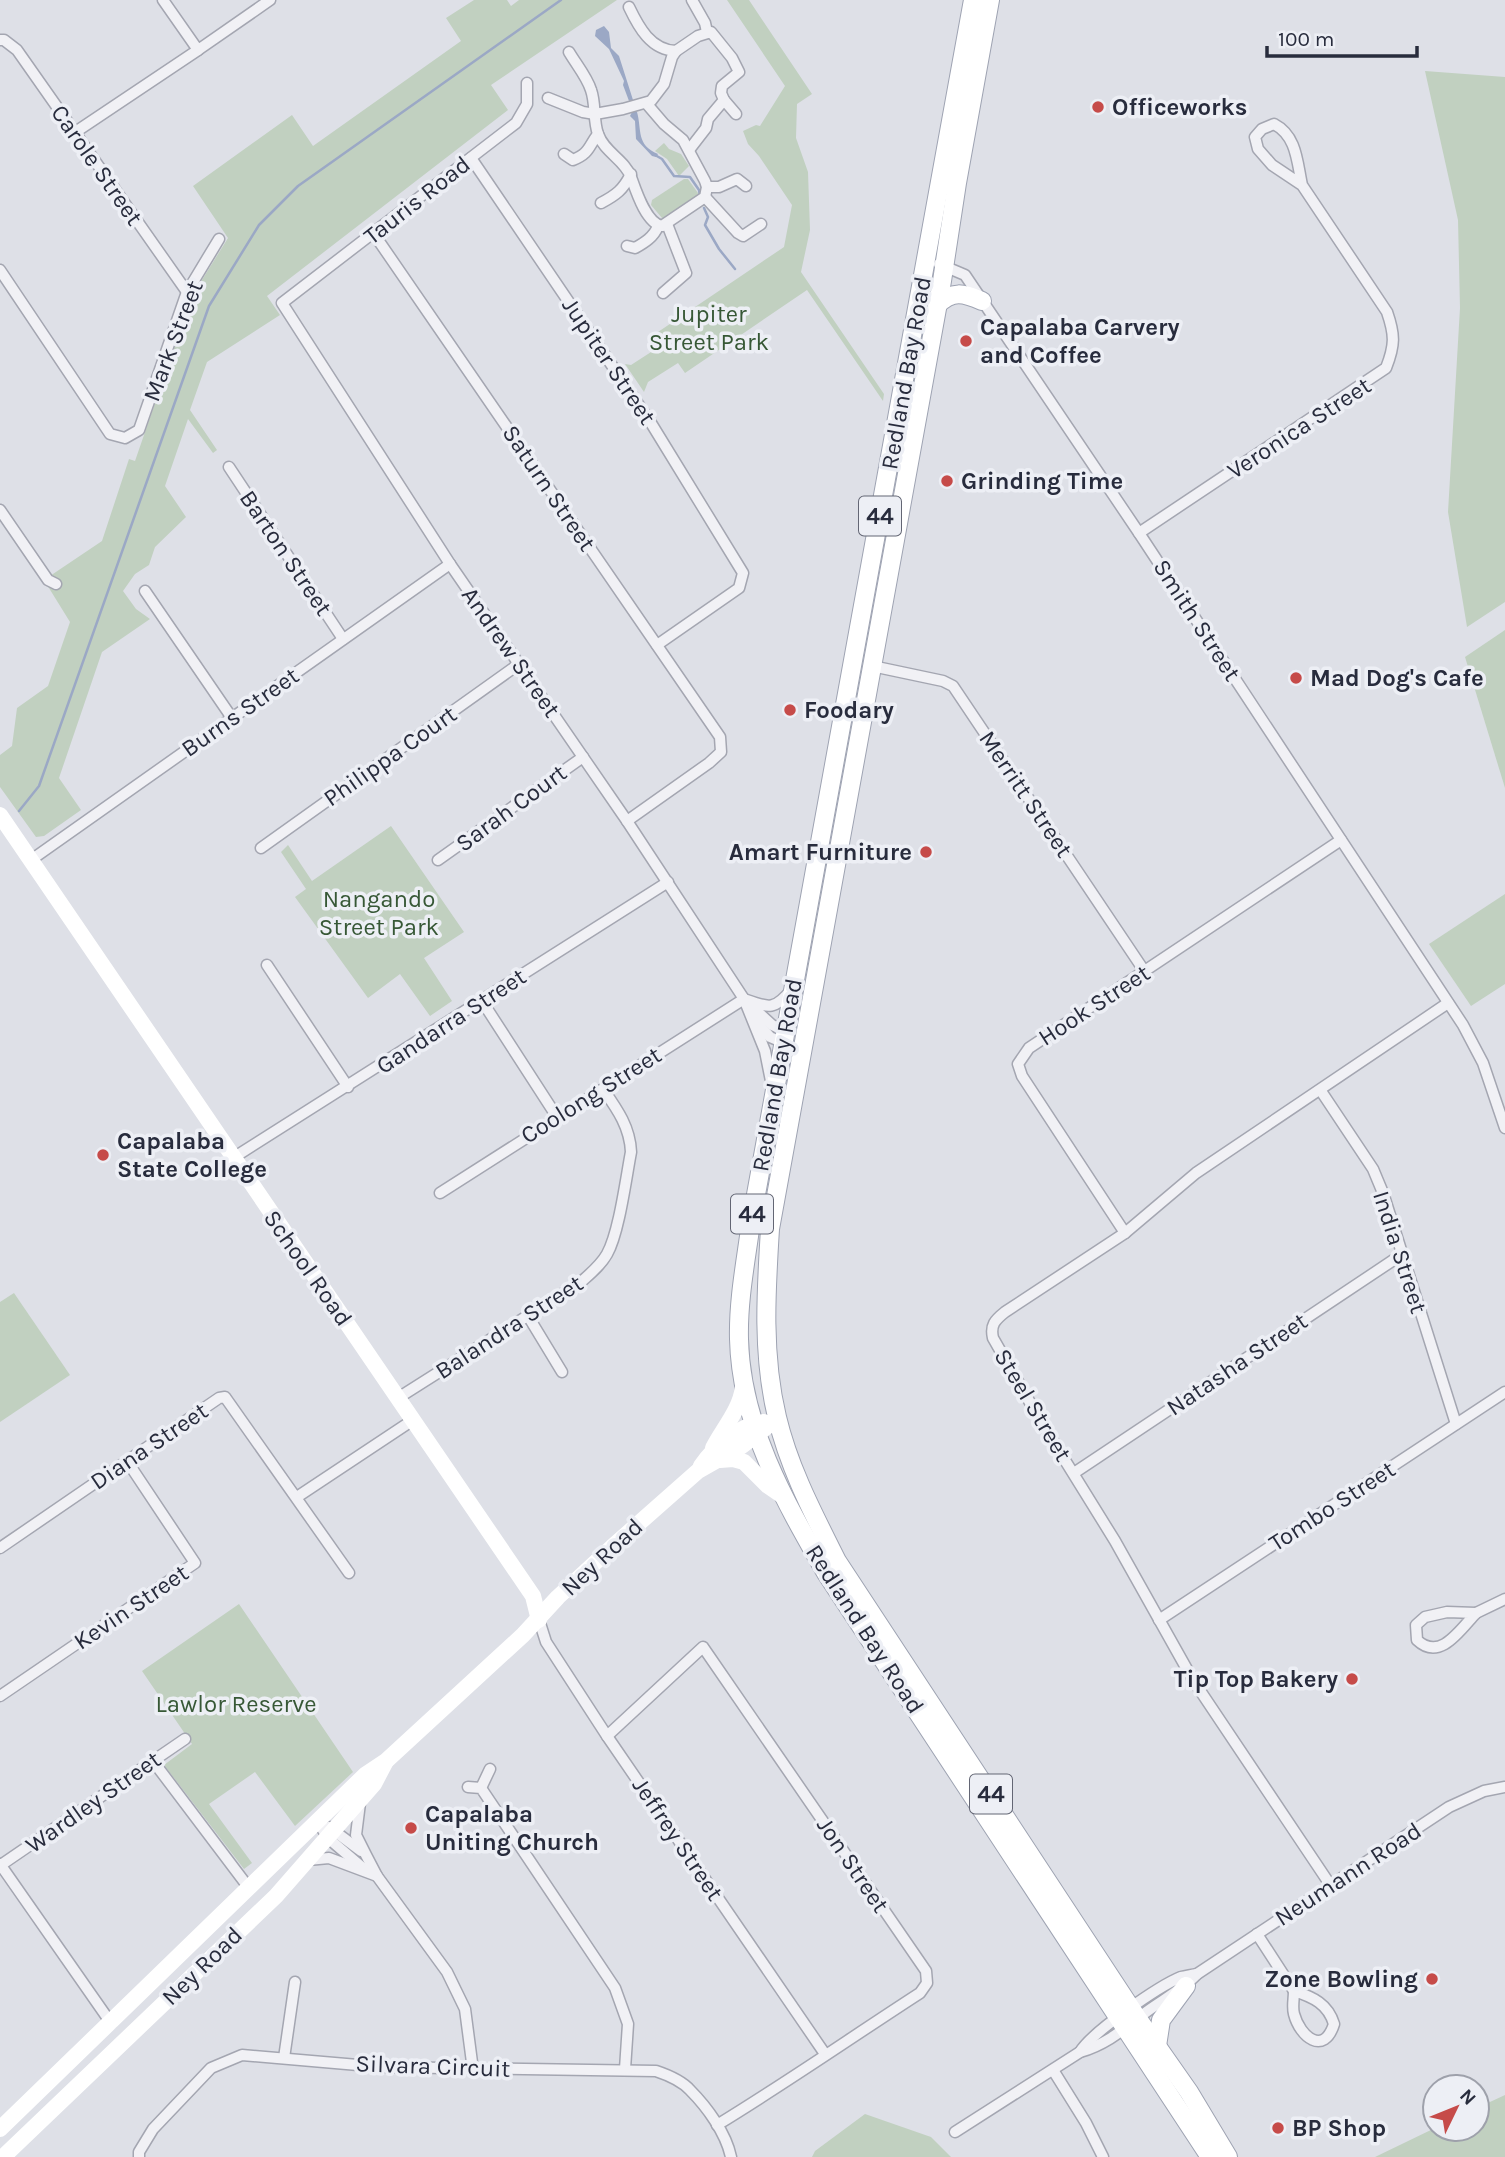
<svg xmlns="http://www.w3.org/2000/svg" width="1505" height="2157" viewBox="0 0 1505 2157" font-family="Karla,sans-serif">
<style>
.green{fill:#c1d0c0}
.water{fill:#9ba8c5}
.lines{fill:none;stroke-linecap:round;stroke-linejoin:round}
.stream{stroke:#9ba8c5;stroke-width:2.5}
.street-casing{stroke:#a4a6b1;stroke-width:13}
.primary-casing{stroke:#9ea3b2;stroke-width:20}
.street{stroke:#f1f1f5;stroke-width:10}
.secondary{stroke:#fff;stroke-width:16}
.primary{stroke:#fff;stroke-width:18}
.poi-dot{fill:#c64b49;stroke:#edeff5;stroke-width:2.5}
.labels{text-anchor:middle;dominant-baseline:central;stroke-width:7;stroke-linejoin:round;paint-order:stroke}
.shield{fill:#edeff5;stroke:#636674;stroke-width:2}
.shield-label{font-size:23px;font-weight:bold;fill:#282c3d}
.poi-label{font-size:24px;font-weight:bold;fill:#282c3d;stroke:#edeff5;text-anchor:start}
.street-label{font-size:24px;fill:#282c3d;stroke:#edeff5}
.park-label{font-size:24px;fill:#375836;stroke:#edeff5}
</style>
<rect width="100%" height="100%" fill="#dee0e7"/>
<g class="green">
<path d="M474 0H507L511 6 519 0H617L491 85 508 110 267 296 280 315 207 362 190 410 217 450 213 453 188 419 165 486 186 517 155 547 149 565 135 574 123 591 136 609 150 619 102 652 59 778 81 810 44 836 36 837 0 787V755L12 746 17 708 48 686 70 622 44 580 102 541 129 459 135 461 192 296 228 238 193 186 292 115 313 146 461 41 446 18Z"/>
<path d="M727 0H749L812 94 797 104 796 138 808 172 810 230 801 272 884 394 883 401 807 290 685 373 678 363 648 382 644 392 625 364 631 365 665 343 658 332 784 247 792 205 759 156 748 144 743 131 756 125 760 126 785 86Z"/>
<path d="M1425 71 1505 77V602L1467 627 1448 512 1460 308 1458 220Z"/>
<path d="M664 143 669 149 681 154 689 166 679 176 667 159 655 151Z"/>
<path d="M684 179H688L698 193 697 197 665 219 662 218 651 205 652 200Z"/>
<path d="M1505 630V788L1465 657Z"/>
<path d="M391 826 464 932 424 958 452 1001 430 1016 400 974 368 998 295 897 306 889 281 852 288 845 312 881Z"/>
<path d="M1505 894V984L1471 1006 1429 944Z"/>
<path d="M14 1293 70 1375 0 1422V1302Z"/>
<path d="M239 1604 353 1772 295 1826 255 1772 209 1804 252 1863 244 1869 164 1765 192 1744 142 1671Z"/>
<path d="M1505 2095V2157H1375L1435 2128 1477 2129V2108Z"/>
<path d="M865 2114 931 2137 951 2157H812L815 2151Z"/>
</g>
<g class="water">
<path d="M604 26 609 32 611 48 619 56 633 100 629 101 623 85 624 81 609 49 595 36 596 30Z"/>
<path d="M632 112H637C642 130 636 145 658 154L656 157 652 156 636 139 635 121 630 116Z"/>
</g>
<g class="lines">
<g class="stream">
<path d="M655 155 662 159 674 176 690 177 699 190 700 197"/>
<path d="M704 208 708 217 705 225 719 249 735 269"/>
<path d="M19 811 39 786 209 306 259 225 298 186 561 0"/>
</g>
<g class="street-casing">
<g id="street">
<path d="M163 0 198 50 270 0"/>
<path d="M692 0 705 23 707 32"/>
<path d="M629 7C639 28 651 50 676 51"/>
<path d="M0 40H4L17 50 187 292"/>
<path d="M569 52C576 64 587 77 591 90 596 104 593 120 598 134 604 152 625 160 631 177 636 191 646 223 662 226L705 197 707 187 705 181 683 140 664 124 646 103"/>
<path d="M527 83V104L516 123 282 303 450 564 627 821 744 999 765 1051 771 1081"/>
<path d="M548 98 583 112 595 114 623 109 651 101 664 84 672 57 676 51 698 36 711 32 732 58 739 72 722 86 721 93 724 100 708 119 706 128 689 150"/>
<path d="M724 100 736 114"/>
<path d="M74 133 198 50"/>
<path d="M564 154 573 160C590 153 588 147 598 134"/>
<path d="M471 158 651 423 743 573 739 588 657 645"/>
<path d="M707 187H719L737 179 746 186"/>
<path d="M705 197 738 233 743 236 761 224"/>
<path d="M601 203C616 195 623 190 631 174"/>
<path d="M374 234 720 737 721 752 709 763 627 821"/>
<path d="M627 246 635 248C644 243 654 237 658 226"/>
<path d="M939 264 965 275 1139 533 1463 1025 1483 1063 1505 1128"/>
<path d="M0 270 110 434 125 438 139 430 187 292 219 239"/>
<path d="M663 293 686 273 667 224"/>
<path d="M229 467 343 639"/>
<path d="M0 510 48 580 56 584"/>
<path d="M1139 533 1386 368C1395 345 1395 335 1387 312L1302 185 1272 165 1258 149 1255 137 1262 129 1274 124C1297 136 1297 162 1302 185"/>
<path d="M145 591 232 718"/>
<path d="M872 666 943 681 953 686 1145 972"/>
<path d="M261 848 519 664"/>
<path d="M31 860 450 564"/>
<path d="M438 860 583 757"/>
<path d="M267 965 348 1087"/>
<path d="M744 999C769 1008 774 1011 792 989"/>
<path d="M482 1001 557 1117"/>
<path d="M748 1003 772 1025 785 1031"/>
<path d="M756 1022 770 1037 784 1043"/>
<path d="M1321 1091 1373 1169 1383 1193 1456 1424"/>
<path d="M233 1158 668 882"/>
<path d="M440 1193 744 999"/>
<path d="M1125 1233 1022 1076 1018 1064 1029 1048 1341 840"/>
<path d="M528 1316 562 1372"/>
<path d="M398 1398 581 1282C591 1273 601 1265 607 1254 619 1233 626 1178 631 1152 630 1127 617 1109 603 1089"/>
<path d="M1074 1473 1401 1255"/>
<path d="M297 1497 413 1420"/>
<path d="M0 1548 219 1398 225 1397 349 1573"/>
<path d="M1447 1612 1476 1613C1460 1630 1440 1662 1417 1640L1416 1625 1425 1617Z"/>
<path d="M1476 1613 1505 1599"/>
<path d="M539 1620 546 1642 607 1736 825 2054"/>
<path d="M1159 1620 1505 1392"/>
<path d="M0 1696 195 1563 127 1461"/>
<path d="M607 1736 703 1647 926 1971 927 1983 920 1993C852 2037 786 2083 717 2125"/>
<path d="M153 1761 249 1888"/>
<path d="M468 1787 481 1788 615 1988 628 2024 625 2069"/>
<path d="M481 1788 490 1769"/>
<path d="M360 1803 356 1835 366 1855 377 1876 447 1972 465 2009 473 2070"/>
<path d="M318 1822 328 1838 363 1868"/>
<path d="M329 1827 361 1851"/>
<path d="M308 1860 329 1858 377 1876"/>
<path d="M0 1864 111 2023"/>
<path d="M1 1865 185 1739"/>
<path d="M1331 1886 1193 1680 1115 1541 1040 1420 993 1338C990 1325 995 1320 1005 1312L1125 1233 1196 1173 1448 1003"/>
<path d="M1257 1934 1294 1991"/>
<path d="M1294 1991C1313 1997 1328 2004 1334 2024 1324 2056 1300 2037 1294 2014 1292 2007 1294 1999 1294 1991Z"/>
<path d="M1080 2052C1092 2032 1159 1986 1181 1977 1186 1976 1192 1975 1197 1974"/>
<path d="M284 2058 295 1982"/>
<path d="M1053 2070 1086 2123 1103 2157"/>
<path d="M955 2132 1080 2052C1108 2044 1126 2027 1149 2010 1166 1998 1183 1989 1197 1974L1449 1807 1484 1791 1505 1787"/>
<path d="M139 2157V2152L153 2129 211 2068 242 2055 381 2067 656 2071C668 2075 681 2080 690 2090 707 2107 726 2133 731 2157"/>
</g>
</g>
<g class="primary-casing">
<g id="primary">
<path d="M973 0 751 1222C746 1260 738 1300 739 1339 741 1425 784 1500 826 1573L1210 2157"/>
<path d="M990 0 957 183 942 281 770 1229C766 1292 762 1355 777 1417 789 1468 814 1515 837 1561L1138 2019 1189 2092 1228 2157"/>
<path d="M937 305C953 290 963 293 982 301"/>
<path d="M1157 2046 1161 2020 1186 1986"/>
</g>
</g>
<use href="#street" class="street"/>
<g class="secondary">
<path d="M0 815 533 1596 539 1620"/>
<path d="M713 1448C724 1427 740 1410 743 1387"/>
<path d="M720 1460 733 1459 744 1462 768 1486 784 1497"/>
<path d="M701 1466C715 1445 739 1426 764 1422"/>
<path d="M0 2129 365 1775 386 1761 523 1635 558 1597 612 1547 698 1471 742 1446 777 1419"/>
<path d="M3 2157 276 1896 374 1784 385 1763"/>
</g>
<use href="#primary" class="primary"/>
</g>
<g class="poi-dot">
<circle cx="1098" cy="107" r="7"/>
<circle cx="966" cy="341" r="7"/>
<circle cx="947" cy="481" r="7"/>
<circle cx="1296" cy="678" r="7"/>
<circle cx="790" cy="710" r="7"/>
<circle cx="926" cy="852" r="7"/>
<circle cx="103" cy="1155" r="7"/>
<circle cx="1352" cy="1679" r="7"/>
<circle cx="411" cy="1828" r="7"/>
<circle cx="1432" cy="1979" r="7"/>
<circle cx="1278" cy="2128" r="7"/>
</g>
<g class="labels">
<g class="shield">
<rect x="859" y="496.5" width="42" height="39" rx="5"/>
<rect x="731" y="1194.5" width="42" height="39" rx="5"/>
<rect x="970" y="1774.5" width="42" height="39" rx="5"/>
</g>
<g class="shield-label">
<text x="880" y="516">44</text>
<text x="752" y="1214">44</text>
<text x="991" y="1794">44</text>
</g>
<g class="poi-label">
<text x="1112" y="107">Officeworks</text>
<text x="980" y="327">Capalaba Carvery<tspan x="980" dy="28">and Coffee</tspan></text>
<text x="961" y="481">Grinding Time</text>
<text x="1310" y="678">Mad Dog's Cafe</text>
<text x="804" y="710">Foodary</text>
<text x="912" y="852" text-anchor="end">Amart Furniture</text>
<text x="117" y="1141">Capalaba<tspan x="117" dy="28">State College</tspan></text>
<text x="1338" y="1679" text-anchor="end">Tip Top Bakery</text>
<text x="425" y="1814">Capalaba<tspan x="425" dy="28">Uniting Church</tspan></text>
<text x="1418" y="1979" text-anchor="end">Zone Bowling</text>
<text x="1292" y="2128">BP Shop</text>
</g>
<g class="street-label">
<text transform="translate(97 165) rotate(55)">Carole Street</text>
<text transform="translate(417 200) rotate(-38)">Tauris Road</text>
<text transform="translate(173 341) rotate(-69)">Mark Street</text>
<text transform="translate(609 361) rotate(56)">Jupiter Street</text>
<text transform="translate(906 373) rotate(-80)">Redland Bay Road</text>
<text transform="translate(1299 428) rotate(-33)">Veronica Street</text>
<text transform="translate(549 488) rotate(56)">Saturn Street</text>
<text transform="translate(286 553) rotate(56)">Barton Street</text>
<text transform="translate(1197 620) rotate(57)">Smith Street</text>
<text transform="translate(511 652) rotate(55)">Andrew Street</text>
<text transform="translate(240 712) rotate(-35)">Burns Street</text>
<text transform="translate(390 756) rotate(-35)">Philippa Court</text>
<text transform="translate(1026 794) rotate(56)">Merritt Street</text>
<text transform="translate(511 808) rotate(-36)">Sarah Court</text>
<text transform="translate(1094 1005) rotate(-33)">Hook Street</text>
<text transform="translate(451 1021) rotate(-33)">Gandarra Street</text>
<text transform="translate(777 1075) rotate(-80)">Redland Bay Road</text>
<text transform="translate(591 1095) rotate(-32)">Coolong Street</text>
<text transform="translate(1400 1252) rotate(72)">India Street</text>
<text transform="translate(308 1268) rotate(55)">School Road</text>
<text transform="translate(509 1327) rotate(-33)">Balandra Street</text>
<text transform="translate(1237 1364) rotate(-34)">Natasha Street</text>
<text transform="translate(1033 1405) rotate(59)">Steel Street</text>
<text transform="translate(149 1446) rotate(-34)">Diana Street</text>
<text transform="translate(1332 1506) rotate(-33)">Tombo Street</text>
<text transform="translate(602 1557) rotate(-43)">Ney Road</text>
<text transform="translate(131 1607) rotate(-34)">Kevin Street</text>
<text transform="translate(865 1629) rotate(57)">Redland Bay Road</text>
<text transform="translate(93 1802) rotate(-35)">Wardley Street</text>
<text transform="translate(678 1839) rotate(56)">Jeffrey Street</text>
<text transform="translate(853 1865) rotate(56)">Jon Street</text>
<text transform="translate(1348 1874) rotate(-33)">Neumann Road</text>
<text transform="translate(202 1966) rotate(-44)">Ney Road</text>
<text transform="translate(433 2066) rotate(2)">Silvara Circuit</text>
</g>
<g class="park-label">
<text x="709" y="314">Jupiter<tspan x="709" dy="28">Street Park</tspan></text>
<text x="379" y="899">Nangando<tspan x="379" dy="28">Street Park</tspan></text>
<text x="236" y="1704">Lawlor Reserve</text>
</g>
</g>
<g transform="translate(1456 2108) rotate(47)"><circle r="33" fill="#edeff5" stroke="#9ea1ab" stroke-width="2"/>
<path d="M0-5L12 26L0 18L-12 26Z" fill="#c64b49"/>
<text y="-10" font-size="19" font-weight="bold" text-anchor="middle" fill="#282c3d">N</text>
</g>
<path d="M1267 46v10h150v-10" fill="none" stroke="#282c3d" stroke-width="3.5"/>
<text x="1278" y="46" font-size="21" fill="#282c3d" stroke="#edeff5" stroke-width="5" paint-order="stroke">100 m</text>
</svg>
